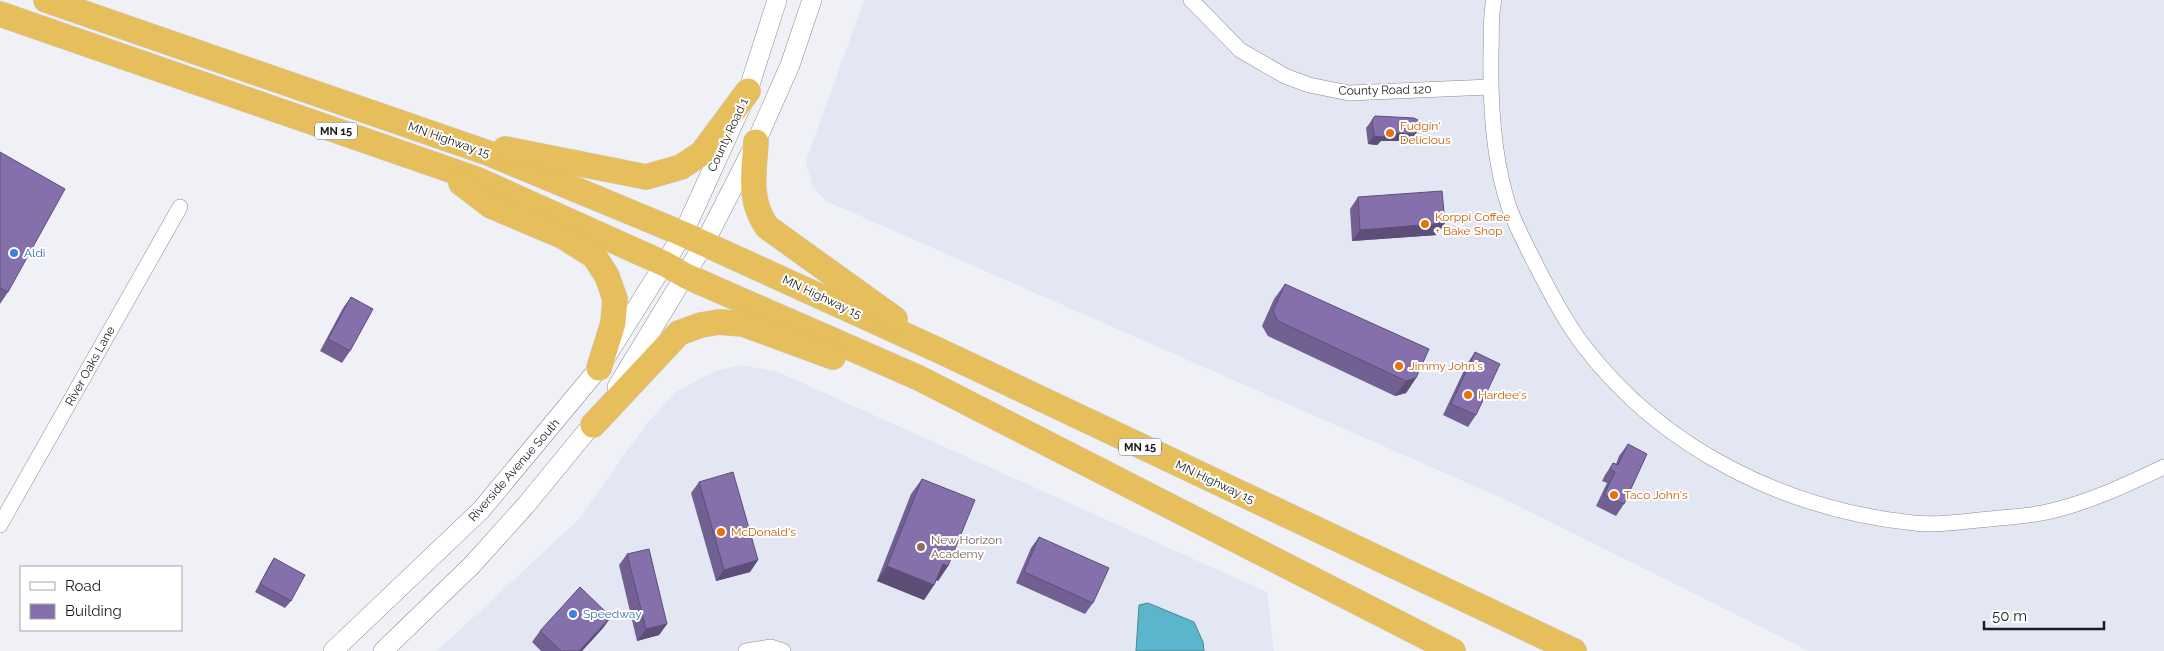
<svg xmlns="http://www.w3.org/2000/svg" width="2164" height="651" viewBox="0 0 2164 651" font-family="Raleway,sans-serif">
<style>
.built{fill:#e2e7f3}
.water{fill:#5bb6cc;stroke:#488898}
.lines{fill:none;stroke-linecap:round;stroke-linejoin:round}
.minor-casing{stroke:#8a8c90;stroke-width:16}
.tertiary-casing{stroke:#8a8c90;stroke-width:20}
.trunk-casing{stroke:#cdcdce;stroke-width:26}
.minor{stroke:#fff;stroke-width:15}
.tertiary{stroke:#fff;stroke-width:19}
.trunk{stroke:#e7be5c;stroke-width:25}
.wall{fill:#726093}
.shaded-wall{fill:#5d4e78}
.building{fill:#8570ab;stroke:#5d4e78}
.food-dot{fill:#e8710a;stroke:#fff;stroke-width:2}
.shop-dot{fill:#3f7fe0;stroke:#fff;stroke-width:2}
.education-dot{fill:#8d6e63;stroke:#fff;stroke-width:2}
.labels{text-anchor:middle;dominant-baseline:central;stroke-width:4;stroke-linejoin:round;paint-order:stroke}
.shield{fill:#fff;stroke:#616162;stroke-width:1}
.shield-label{font-size:11px;font-weight:bold;fill:#1d1d1f}
.street-label{font-size:12px;fill:#1d1d1f;stroke:#fff}
.food-label{font-size:12px;fill:#c56008;stroke:#fff;text-anchor:start}
.shop-label{font-size:12px;fill:#366cbe;stroke:#fff;text-anchor:start}
.education-label{font-size:12px;fill:#785e54;stroke:#fff;text-anchor:start}
</style>
<rect width="100%" height="100%" fill="#eff1f6"/>
<g class="built">
<path d="M864 0H2164V651H1809L1504 499 826 201 812 186 806 161Z"/>
<path d="M742 365 778 372 1267 592 1274 651H437L579 519 647 423 677 391 715 371Z"/>
</g>
<path class="water" d="M1148 603 1194 622 1203 642 1204 651H1136L1139 605Z"/>
<g class="lines">
<g class="minor-casing">
<g id="minor">
<path d="M1191 0 1240 50 1285 76 1309 85 1349 93 1490 87"/>
<path d="M1494 0C1490 16 1492 34 1491 51 1490 100 1493 159 1509 207 1516 227 1527 247 1537 267 1551 294 1565 321 1583 345 1662 449 1786 510 1914 523 1938 526 1966 521 1990 519 2010 517 2031 516 2051 511 2090 502 2128 484 2164 467"/>
<path d="M0 525 180 207"/>
<path d="M746 651 771 647 783 651"/>
</g>
</g>
<g class="tertiary-casing">
<g id="tertiary">
<path d="M617 387 704 244 756 142 790 65 812 0"/>
<path d="M333 651 481 510 599 368 683 234 748 91 777 0"/>
<path d="M383 651 472 565 526 505 600 415"/>
</g>
</g>
<g class="trunk-casing">
<g id="trunk">
<path d="M46 0 488 153 683 234 940 351 1574 651"/>
<path d="M0 14 476 179 665 264 686 276 919 378 1453 651"/>
<path d="M756 142C754 173 748 200 767 227L895 319"/>
<path d="M505 149 646 177 681 167 702 153 748 91"/>
<path d="M461 183 491 206 562 236 594 256 607 276 615 299 613 323 599 368"/>
<path d="M593 425 679 333 701 325 719 322 743 324 833 357"/>
</g>
</g>
<use href="#minor" class="minor"/>
<use href="#tertiary" class="tertiary"/>
<use href="#trunk" class="trunk"/>
</g>
<g class="wall">
<path d="M1375 116 1415 135 1409 141H1381L1377 145 1368 144 1366 128Z"/>
<path d="M0 152 8 292 0 304Z"/>
<path d="M1358 197 1437 235 1352 241 1350 209Z"/>
<path d="M1285 284 1416 378 1406 393 1395 396 1268 336 1262 326 1274 299Z"/>
<path d="M351 297 350 351 342 363 320 351 343 308Z"/>
<path d="M1475 352 1476 415 1468 427 1443 415 1467 364Z"/>
<path d="M1628 444 1624 504 1616 516 1596 506 1607 483 1602 481 1605 475 1613 463 1616 464 1619 456Z"/>
<path d="M922 479 948 566 938 581 936 580 934 585 924 600 877 581 911 494Z"/>
<path d="M699 482 758 560 750 572 716 581 691 493Z"/>
<path d="M1039 537 1093 603 1085 614 1016 583 1031 548Z"/>
<path d="M627 554 667 624 659 635 637 641 619 565Z"/>
<path d="M274 558 291 601 285 608 255 592 269 566Z"/>
<path d="M611 617 603 628 582 651H541L532 642 540 631Z"/>
</g>
<g class="shaded-wall">
<path d="M1421 127 1415 135 1409 141H1381L1377 145 1368 144 1374 136Z"/>
<path d="M1445 223 1437 235 1352 241 1360 230Z"/>
<path d="M1416 378 1406 393 1395 396 1406 381Z"/>
<path d="M758 560 750 572 716 581 724 570Z"/>
<path d="M943 564 948 566 938 581 932 578Z"/>
<path d="M887 566 934 585 924 600 877 581Z"/>
<path d="M611 617 603 628 582 651H579Z"/>
<path d="M667 624 659 635 637 641 646 629Z"/>
</g>
<g class="building">
<path d="M1375 116 1414 118 1418 120 1421 127 1414 134 1386 133 1383 137 1374 136 1372 120Z"/>
<path d="M0 152 65 189 8 292 0 288Z"/>
<path d="M1442 191 1445 223 1360 230 1358 197Z"/>
<path d="M1285 284 1429 349 1416 378 1406 381 1278 321 1273 311Z"/>
<path d="M351 297 373 309 350 351 328 339Z"/>
<path d="M1475 352 1500 364 1476 415 1451 404Z"/>
<path d="M1628 444 1647 454 1624 504 1604 495 1615 472 1610 469 1613 463 1618 465Z"/>
<path d="M733 472 758 560 724 570 699 482Z"/>
<path d="M922 479 975 500 948 566 943 564 934 585 887 566Z"/>
<path d="M1039 537 1109 568 1093 603 1024 572Z"/>
<path d="M649 549 667 624 646 629 627 554Z"/>
<path d="M274 558 305 575 291 601 260 584Z"/>
<path d="M580 587 611 617 579 651H561L540 631Z"/>
</g>
<g class="food-dot">
<circle cx="1390" cy="133" r="5"/>
<circle cx="1425" cy="224" r="5"/>
<circle cx="1399" cy="366" r="5"/>
<circle cx="1468" cy="395" r="5"/>
<circle cx="1614" cy="495" r="5"/>
<circle cx="721" cy="532" r="5"/>
</g>
<g class="shop-dot">
<circle cx="14" cy="253" r="5"/>
<circle cx="573" cy="614" r="5"/>
</g>
<circle class="education-dot" cx="921" cy="547" r="5"/>
<g class="labels">
<g class="shield">
<rect x="315" y="122.5" width="42" height="17" rx="4"/>
<rect x="1119" y="438.5" width="42" height="17" rx="4"/>
</g>
<g class="shield-label">
<text x="336" y="131">MN 15</text>
<text x="1140" y="447">MN 15</text>
</g>
<g class="street-label">
<text transform="translate(1385 90) rotate(-1)">County Road 120</text>
<text transform="translate(728 135) rotate(-65)">County Road 1</text>
<text transform="translate(449 140) rotate(19)">MN Highway 15</text>
<text transform="translate(822 297) rotate(25)">MN Highway 15</text>
<text transform="translate(90 366) rotate(-61)">River Oaks Lane</text>
<text transform="translate(514 470) rotate(-49)">Riverside Avenue South</text>
<text transform="translate(1215 482) rotate(25)">MN Highway 15</text>
</g>
<g class="food-label">
<text x="1400" y="126">Fudgin'<tspan x="1400" dy="14">Delicious</tspan></text>
<text x="1435" y="217">Korppi Coffee<tspan x="1435" dy="14">+ Bake Shop</tspan></text>
<text x="1409" y="366">Jimmy John's</text>
<text x="1478" y="395">Hardee's</text>
<text x="1624" y="495">Taco John's</text>
<text x="731" y="532">McDonald's</text>
</g>
<g class="shop-label">
<text x="24" y="253">Aldi</text>
<text x="583" y="614">Speedway</text>
</g>
<g class="education-label">
<text x="931" y="540">New Horizon<tspan x="931" dy="14">Academy</tspan></text>
</g>
</g>
<rect x="20" y="566" width="162" height="65" fill="#ffffff" stroke="#a5a5a5"/>
<rect x="30" y="582" width="25" height="8" fill="#ffffff" stroke="#a5a5a5"/>
<text x="65" y="591" font-size="15" fill="#1d1d1f">Road</text>
<rect x="30" y="604" width="25" height="15" fill="#8570ab" stroke="#a5a5a5"/>
<text x="65" y="616" font-size="15" fill="#1d1d1f">Building</text>
<path d="M1984 621v8h120v-8" fill="none" stroke="#1d1d1f" stroke-width="2.5"/>
<text x="1992" y="621" font-size="15" fill="#1d1d1f" stroke="#ffffff" stroke-width="4" paint-order="stroke">50 m</text>
</svg>
